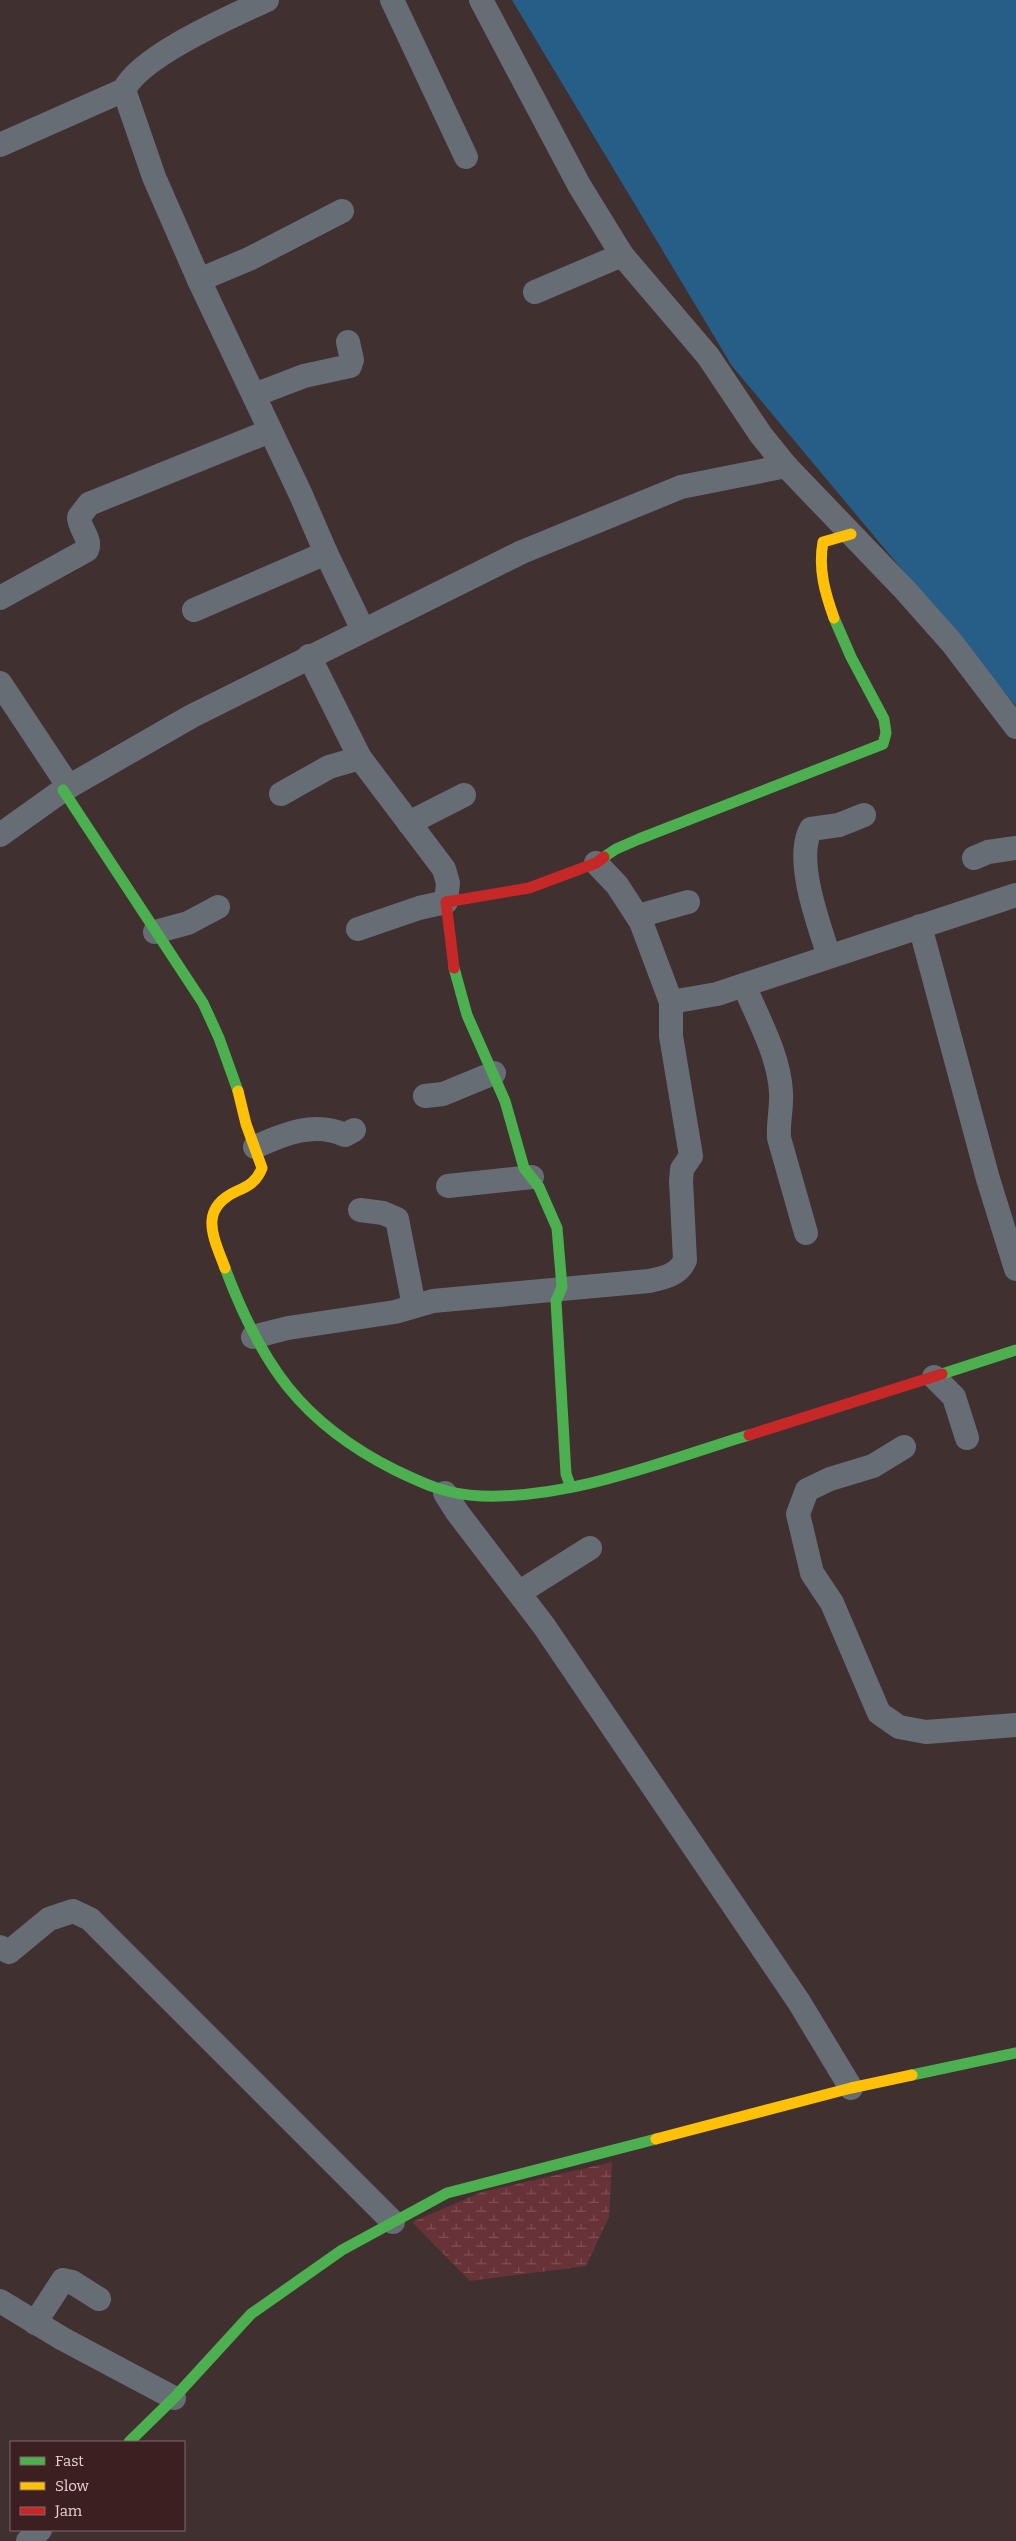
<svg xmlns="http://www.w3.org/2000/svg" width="1016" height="2541" viewBox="0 0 1016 2541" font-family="Bitter,serif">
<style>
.wetland{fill:url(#wetland-marsh)}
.water{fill:#275e88}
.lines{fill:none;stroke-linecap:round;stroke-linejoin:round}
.street{stroke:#666d75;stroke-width:24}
.fast{stroke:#4caf50;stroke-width:11}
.slow{stroke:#ffc107;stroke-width:11}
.jam{stroke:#c62828;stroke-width:11}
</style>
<defs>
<pattern id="wetland-marsh" width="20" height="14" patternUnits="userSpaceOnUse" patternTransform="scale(1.25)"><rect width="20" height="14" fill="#683338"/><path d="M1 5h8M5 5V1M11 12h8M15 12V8" fill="none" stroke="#7e5054"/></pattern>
</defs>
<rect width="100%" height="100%" fill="#403030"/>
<path class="wetland" d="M612 2162 609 2217 586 2266 470 2281 412 2222 482 2192Z"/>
<path class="water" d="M512 0H1016V706L732 366Z"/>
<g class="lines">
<g class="street">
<path d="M392 0 466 157"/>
<path d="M481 0 579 185 622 255 708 356 761 435 786 466 905 590 952 643 1016 727"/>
<path d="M124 90 154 177 199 280 301 495 326 553 363 630"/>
<path d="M0 145 124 90C140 56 232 16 267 0"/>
<path d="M199 280 249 259 342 211"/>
<path d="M535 292 622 255"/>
<path d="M254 395 304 376 350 366 352 360 348 342"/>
<path d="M0 598 87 550C92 539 79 529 79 517L89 504 270 431"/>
<path d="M194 610 326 553"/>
<path d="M309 656 360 758 444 869 448 883 446 902 419 908 358 929"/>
<path d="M0 683 69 787"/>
<path d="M281 794 329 767 360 758"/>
<path d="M409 823 464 795"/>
<path d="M0 835 63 790 192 716 522 552 681 487 786 466"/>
<path d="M974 858 988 852 1016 848"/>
<path d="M638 916 688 902"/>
<path d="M920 926 988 1179 1016 1269"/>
<path d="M155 932 188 923 218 907"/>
<path d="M829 956C819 925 794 859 811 829L839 825 864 815"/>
<path d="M744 985C758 1019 779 1055 781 1092 782 1107 778 1122 779 1138L806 1233"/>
<path d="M671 1002 717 994 1016 895"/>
<path d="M425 1096 443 1094 494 1073"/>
<path d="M255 1147C284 1134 314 1121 345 1135L354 1130"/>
<path d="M448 1186 532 1177"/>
<path d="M360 1210 383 1213 397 1219 414 1306"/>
<path d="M253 1337 288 1328 395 1312 433 1301 649 1281C663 1278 679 1275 685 1260L681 1181 682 1169 691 1156 671 1036V1002L641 922 617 885 596 863"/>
<path d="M934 1377 954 1397 967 1438"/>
<path d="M904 1447 873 1466 830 1479 807 1490 798 1514 812 1573 832 1603 879 1713 899 1727 926 1732 1016 1725"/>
<path d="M445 1493 457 1512 544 1626 799 2002 851 2088"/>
<path d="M520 1592 590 1548"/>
<path d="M0 1947 9 1952 49 1919 73 1911 90 1919 393 2222"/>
<path d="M0 2301 63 2339 174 2398"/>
<path d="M35 2323 63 2280 72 2282 99 2299"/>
<path d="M28 2541 40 2530"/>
</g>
<g class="fast">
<path d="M63 790 203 1003 219 1038 238 1091"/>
<path d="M604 857 616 849 639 839 883 744 886 733 884 719 851 657 834 618"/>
<path d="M454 968 467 1015 505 1101 524 1168 539 1187 557 1228 562 1287 556 1301 566 1474 570 1485"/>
<path d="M225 1268C261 1364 301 1423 395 1470 424 1484 448 1495 481 1496 572 1499 663 1461 749 1435"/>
<path d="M942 1374 1016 1350"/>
<path d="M912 2075 1016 2053"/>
<path d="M129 2442 174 2398 251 2314 342 2250 447 2193 656 2139"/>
</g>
<g class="slow">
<path d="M834 618C825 593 818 569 823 542L851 534"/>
<path d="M225 1268C213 1236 198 1209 237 1191 249 1186 257 1181 262 1168L246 1124 238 1091"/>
<path d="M656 2139 851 2088 912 2075"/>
</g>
<g class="jam">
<path d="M454 968 446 902 529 888 596 863 604 857"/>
<path d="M749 1435 942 1374"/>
</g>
</g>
<rect x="10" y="2441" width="175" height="90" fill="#3c1f21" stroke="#816769"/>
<rect x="20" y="2457" width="25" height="8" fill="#4caf50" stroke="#816769"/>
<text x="55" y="2466" font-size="15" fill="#e8d4d4">Fast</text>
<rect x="20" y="2482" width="25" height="8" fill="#ffc107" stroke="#816769"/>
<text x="55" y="2491" font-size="15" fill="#e8d4d4">Slow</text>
<rect x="20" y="2507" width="25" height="8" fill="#c62828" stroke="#816769"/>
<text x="55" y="2516" font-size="15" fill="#e8d4d4">Jam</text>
</svg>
